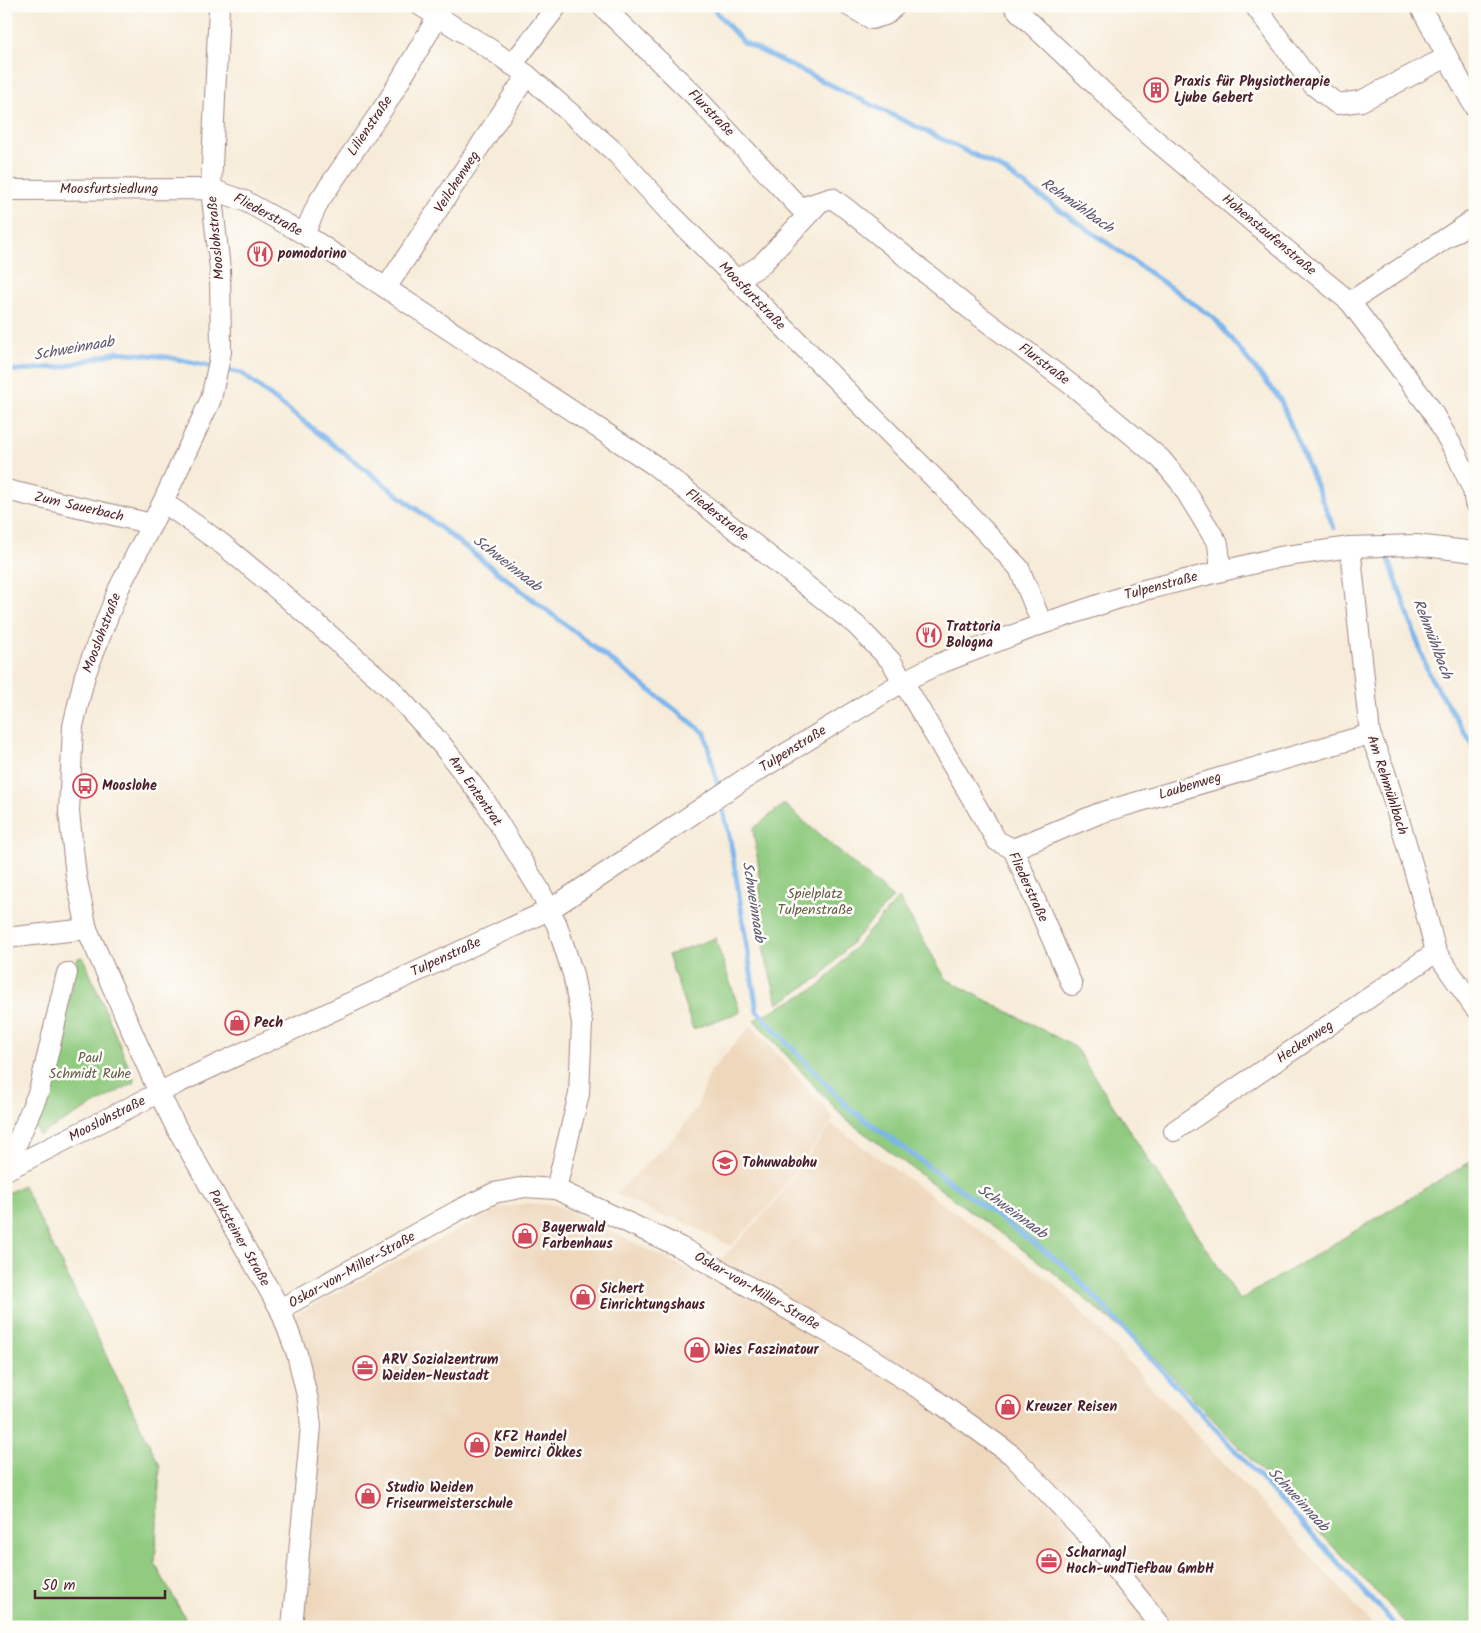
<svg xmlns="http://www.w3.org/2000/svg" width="1481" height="1633" viewBox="0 0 1481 1633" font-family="Kalam,sans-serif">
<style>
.built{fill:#eed7bb}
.green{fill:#90cb80;stroke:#6d7556}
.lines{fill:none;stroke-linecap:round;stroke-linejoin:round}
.stream{stroke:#7bb5ec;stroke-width:5}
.minor-casing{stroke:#a08682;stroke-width:22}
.minor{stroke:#fff;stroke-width:20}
.labels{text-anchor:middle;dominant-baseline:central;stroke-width:5;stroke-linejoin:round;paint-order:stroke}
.poi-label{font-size:14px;font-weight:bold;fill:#4a1f2b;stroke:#fdfcf7;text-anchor:start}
.street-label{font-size:14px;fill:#4a1f2b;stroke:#fdfcf7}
.park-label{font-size:14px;fill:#625b49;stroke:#fdfcf7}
.water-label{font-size:15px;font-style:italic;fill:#5b546f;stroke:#fdfcf7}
</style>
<rect width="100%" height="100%" fill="#fdfcf7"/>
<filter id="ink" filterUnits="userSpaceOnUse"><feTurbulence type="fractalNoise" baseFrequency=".02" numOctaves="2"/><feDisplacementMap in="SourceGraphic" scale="10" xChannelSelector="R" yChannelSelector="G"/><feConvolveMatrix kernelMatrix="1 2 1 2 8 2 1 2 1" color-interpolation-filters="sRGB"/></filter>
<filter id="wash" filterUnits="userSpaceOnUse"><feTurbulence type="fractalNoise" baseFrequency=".0096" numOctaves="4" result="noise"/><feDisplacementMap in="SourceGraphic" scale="20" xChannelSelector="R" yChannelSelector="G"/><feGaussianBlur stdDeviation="1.12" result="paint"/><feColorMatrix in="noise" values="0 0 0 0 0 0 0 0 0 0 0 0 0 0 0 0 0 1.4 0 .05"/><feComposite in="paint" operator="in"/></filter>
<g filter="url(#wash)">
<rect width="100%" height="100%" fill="#f7ecd9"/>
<g class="built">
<path d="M751 1025 834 1118 772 1203 731 1246 674 1217 666 1218 616 1194 680 1131 698 1105 710 1072Z"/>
<path d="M831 1124 1055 1284 1294 1538 1375 1627H298L317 1419 292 1316 500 1208 527 1203 555 1205 599 1224 642 1247 704 1277 774 1204Z"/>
</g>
<g class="green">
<path d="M784 804 893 898 821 976 778 1004 764 952 758 862 753 829Z"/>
<path d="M899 898 946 979 1075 1047 1240 1300 1475 1159V1627H1409L1154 1357 1053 1272 845 1119 754 1020 820 986Z"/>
<path d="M715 938 740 1012 693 1029 668 955Z"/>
<path d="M83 957 135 1082 39 1135 34 1123 58 1048 78 958Z"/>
<path d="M23 1185 160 1466 155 1564 190 1627H6V1194Z"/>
</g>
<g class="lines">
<g class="stream">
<path d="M711 6 743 42 999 167 1214 318 1280 399 1334 528"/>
<path d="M222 369 241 373 705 733 719 791"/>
<path d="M6 371 62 367 118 352 167 357 214 367"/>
<path d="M1389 560 1429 675 1475 749"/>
<path d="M721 802 731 844 757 1011 849 1108 1069 1269 1397 1627"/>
</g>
</g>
</g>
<g filter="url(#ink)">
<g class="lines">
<g class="minor-casing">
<g id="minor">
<path d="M219 6 211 189 220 269 221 352 211 399 162 504 119 588 85 675 73 726 69 812 76 876 87 929 159 1093 175 1125 280 1309 297 1354 308 1400 311 1426 292 1627"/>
<path d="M421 6 490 49 527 75 617 154 670 213 946 490 1019 568 1042 624"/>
<path d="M602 6 693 94 800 208 832 198 848 210 970 309 1077 389 1161 459 1180 482 1218 544 1221 570"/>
<path d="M849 6 872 19 885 15 895 6"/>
<path d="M1014 6 1020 13 1141 128 1285 249 1350 302 1430 408 1456 453 1473 490 1475 503"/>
<path d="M1255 6 1313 85 1337 104 1361 101 1447 57"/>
<path d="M1420 6 1475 108"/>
<path d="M512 65 557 6"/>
<path d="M6 190 211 189 245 201 304 234 654 465 856 625 891 661 997 841 1013 849 1072 985"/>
<path d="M304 234 319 201 388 101 437 18"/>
<path d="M736 280 760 266 820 202"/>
<path d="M386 288 527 75"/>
<path d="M1350 302 1475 219"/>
<path d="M6 490 152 524"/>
<path d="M162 504H165L176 511 222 544 278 590 390 688 442 745 485 801 539 889 557 925 573 974 582 1023 579 1094 556 1189"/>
<path d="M1350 547 1370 734 1385 772 1419 887 1436 952 1475 1008"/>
<path d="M1013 849 1100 813 1370 734"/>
<path d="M6 938 87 929"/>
<path d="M1174 1131 1436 952"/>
<path d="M6 1163 17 1143 39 1091 67 973"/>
<path d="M6 1170 178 1083 549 910 607 872 746 778 904 681 936 665 1042 624 1140 591 1280 557 1350 547 1416 545 1475 552"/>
<path d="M280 1309 457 1211 494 1193 525 1187 556 1189 680 1247 845 1342 926 1393 1012 1455 1087 1534 1162 1627"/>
</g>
</g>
<use href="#minor" class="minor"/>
</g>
</g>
<defs>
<g id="building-ring" transform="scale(1.25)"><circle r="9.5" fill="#fdfcf7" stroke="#d1495b" stroke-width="1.5"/><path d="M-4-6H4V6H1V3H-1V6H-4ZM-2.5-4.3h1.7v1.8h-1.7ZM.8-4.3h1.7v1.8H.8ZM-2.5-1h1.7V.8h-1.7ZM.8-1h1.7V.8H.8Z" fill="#d1495b"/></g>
<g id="restaurant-ring" transform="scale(1.25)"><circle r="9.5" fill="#fdfcf7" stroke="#d1495b" stroke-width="1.5"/><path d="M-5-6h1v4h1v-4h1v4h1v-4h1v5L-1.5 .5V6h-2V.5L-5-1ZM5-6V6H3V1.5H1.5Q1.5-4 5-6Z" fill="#d1495b"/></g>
<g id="bus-ring" transform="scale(1.25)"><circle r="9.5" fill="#fdfcf7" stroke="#d1495b" stroke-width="1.5"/><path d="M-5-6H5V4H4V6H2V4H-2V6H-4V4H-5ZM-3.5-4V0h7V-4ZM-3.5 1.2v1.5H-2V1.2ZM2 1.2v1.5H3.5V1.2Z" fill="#d1495b"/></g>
<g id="shop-ring" transform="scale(1.25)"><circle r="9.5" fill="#fdfcf7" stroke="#d1495b" stroke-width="1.5"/><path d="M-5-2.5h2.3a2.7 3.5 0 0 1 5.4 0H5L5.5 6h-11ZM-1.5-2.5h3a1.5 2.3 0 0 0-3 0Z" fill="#d1495b"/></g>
<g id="school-ring" transform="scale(1.25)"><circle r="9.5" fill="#fdfcf7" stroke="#d1495b" stroke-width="1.5"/><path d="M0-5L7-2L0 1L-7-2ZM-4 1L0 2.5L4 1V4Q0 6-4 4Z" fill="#d1495b"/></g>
<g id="office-ring" transform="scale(1.25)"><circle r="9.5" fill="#fdfcf7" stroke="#d1495b" stroke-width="1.5"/><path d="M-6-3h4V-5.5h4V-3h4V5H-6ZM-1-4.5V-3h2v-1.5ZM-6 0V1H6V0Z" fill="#d1495b"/></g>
</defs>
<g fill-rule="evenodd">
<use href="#building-ring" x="1156" y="90"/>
<use href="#restaurant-ring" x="260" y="254"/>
<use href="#restaurant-ring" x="929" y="635"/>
<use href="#bus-ring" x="85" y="786"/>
<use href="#shop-ring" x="237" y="1023"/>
<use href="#school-ring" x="725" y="1163"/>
<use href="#shop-ring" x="525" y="1236"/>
<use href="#shop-ring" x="583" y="1297"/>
<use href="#shop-ring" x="697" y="1350"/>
<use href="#office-ring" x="365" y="1368"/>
<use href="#shop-ring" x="1008" y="1407"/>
<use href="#shop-ring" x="477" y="1445"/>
<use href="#shop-ring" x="368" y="1496"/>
<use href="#office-ring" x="1049" y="1561"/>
</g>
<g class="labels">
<g class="poi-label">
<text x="1174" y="82">Praxis für Physiotherapie<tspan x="1174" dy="16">Ljube Gebert</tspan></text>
<text x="278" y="254">pomodorino</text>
<text x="946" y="627">Trattoria<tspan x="946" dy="16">Bologna</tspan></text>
<text x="102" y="786">Mooslohe</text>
<text x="254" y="1023">Pech</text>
<text x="742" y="1163">Tohuwabohu</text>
<text x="542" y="1228">Bayerwald<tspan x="542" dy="16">Farbenhaus</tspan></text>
<text x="600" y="1289">Sichert<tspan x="600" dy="16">Einrichtungshaus</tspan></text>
<text x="714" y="1350">Wies Faszinatour</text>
<text x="382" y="1360">ARV Sozialzentrum<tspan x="382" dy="16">Weiden-Neustadt</tspan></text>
<text x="1026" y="1407">Kreuzer Reisen</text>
<text x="494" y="1437">KFZ Handel<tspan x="494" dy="16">Demirci Ökkes</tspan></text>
<text x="386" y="1488">Studio Weiden<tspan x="386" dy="16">Friseurmeisterschule</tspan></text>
<text x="1066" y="1553">Scharnagl<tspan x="1066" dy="16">Hoch-undTiefbau GmbH</tspan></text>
</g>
<g class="street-label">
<text transform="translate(711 113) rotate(46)">Flurstraße</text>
<text transform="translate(370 126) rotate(-56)">Lilienstraße</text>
<text transform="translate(457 182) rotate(-57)">Veilchenweg</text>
<text x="109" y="189">Moosfurtsiedlung</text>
<text transform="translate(268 215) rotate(28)">Fliederstraße</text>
<text transform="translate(1269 235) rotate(40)">Hohenstaufenstraße</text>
<text transform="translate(216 238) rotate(-95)">Mooslohstraße</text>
<text transform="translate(752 296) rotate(46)">Moosfurtstraße</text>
<text transform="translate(1044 364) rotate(37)">Flurstraße</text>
<text transform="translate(79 507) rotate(13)">Zum Sauerbach</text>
<text transform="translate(717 515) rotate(38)">Fliederstraße</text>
<text transform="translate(1161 586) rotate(-15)">Tulpenstraße</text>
<text transform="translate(102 633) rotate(-69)">Mooslohstraße</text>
<text transform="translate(793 749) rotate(-32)">Tulpenstraße</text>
<text transform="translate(1387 785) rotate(72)">Am Rehmühlbach</text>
<text transform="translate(1190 786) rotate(-17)">Laubenweg</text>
<text transform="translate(475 791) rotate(55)">Am Ententrat</text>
<text transform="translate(1028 887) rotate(65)">Fliederstraße</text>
<text transform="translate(446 957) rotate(-25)">Tulpenstraße</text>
<text transform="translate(1305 1042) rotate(-34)">Heckenweg</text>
<text transform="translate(107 1119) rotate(-27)">Mooslohstraße</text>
<text transform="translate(239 1238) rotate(60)">Parksteiner Straße</text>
<text transform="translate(352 1270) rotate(-29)">Oskar-von-Miller-Straße</text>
<text transform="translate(757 1291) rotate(30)">Oskar-von-Miller-Straße</text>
</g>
<g class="park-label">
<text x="815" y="894">Spielplatz<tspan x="815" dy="16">Tulpenstraße</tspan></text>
<text x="90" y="1058">Paul<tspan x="90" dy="16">Schmidt Ruhe</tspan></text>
</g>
<g class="water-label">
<text transform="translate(1077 206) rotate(35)">Rehmühlbach</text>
<text transform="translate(74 349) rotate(-10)">Schweinnaab</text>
<text transform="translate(507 564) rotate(38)">Schweinnaab</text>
<text transform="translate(1432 639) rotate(69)">Rehmühlbach</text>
<text transform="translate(753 902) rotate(81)">Schweinnaab</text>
<text transform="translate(1012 1212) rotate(36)">Schweinnaab</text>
<text transform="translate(1298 1500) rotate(47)">Schweinnaab</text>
</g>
</g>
<rect width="1481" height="1633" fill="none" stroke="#fdfcf7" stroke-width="25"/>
<path d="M35 1590v8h130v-8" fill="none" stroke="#4a1f2b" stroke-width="2.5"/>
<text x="42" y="1590" font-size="15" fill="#4a1f2b" stroke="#fdfcf7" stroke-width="4" paint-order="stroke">50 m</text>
</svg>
